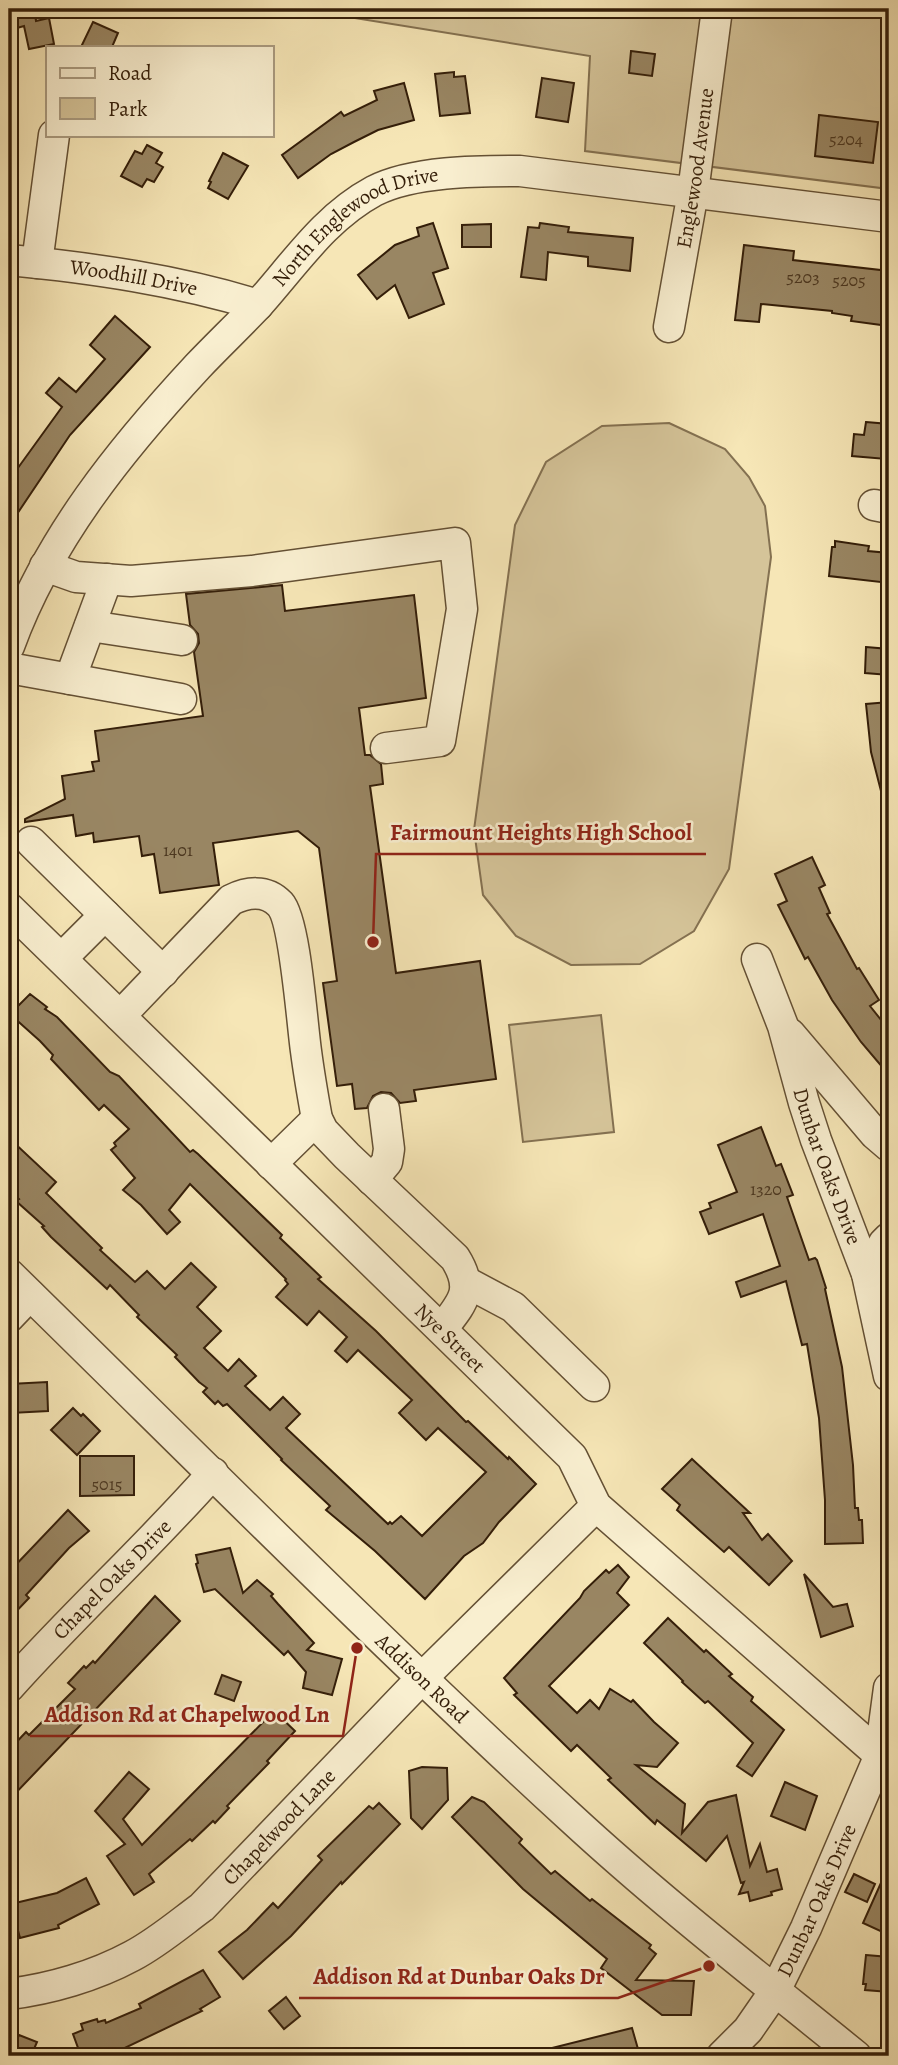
<svg xmlns="http://www.w3.org/2000/svg" width="898" height="2065" viewBox="0 0 898 2065" font-family="Alegreya,serif">
<style>
.green{fill:#d5c499;stroke:#847151;stroke-width:2}
.building{fill:#998663;stroke:#341e09;stroke-width:2}
.lines{fill:none;stroke-linecap:round;stroke-linejoin:round}
.minor-casing{stroke:#645034;stroke-width:33}
.minor{stroke:#f9efd0;stroke-width:30}
.labels{text-anchor:middle;dominant-baseline:central;stroke-width:5;stroke-linejoin:round;paint-order:stroke}
.number-label{font-size:18px;fill:#4d3820}
.street-label{font-size:21px;fill:#341e09;stroke:#f9efd0}
.leader{fill:none;stroke:#8f2418;stroke-width:2.5}
.callout-dot{fill:#8f2418;stroke:#f9efd0;stroke-width:2.5}
.callout-label{font-size:23px;text-anchor:middle;font-weight:bold;fill:#8f2418;stroke:#f9efd0;stroke-width:5;stroke-linejoin:round;paint-order:stroke}
</style>
<rect width="100%" height="100%" fill="#f6e6b6"/>
<filter id="stains"><feTurbulence type="fractalNoise" baseFrequency=".00286" numOctaves="4"/><feColorMatrix values="0 0 0 0 .2 0 0 0 0 .09 0 0 0 0 .02 0 0 0 .5 -.17"/></filter>
<radialGradient id="worn" r=".72"><stop offset=".6" stop-color="#630" stop-opacity="0"/><stop offset="1" stop-color="#630" stop-opacity=".3"/></radialGradient>
<g class="green">
<path d="M299 9H889V189L585 151 590 56Z"/>
<path d="M669 423 725 449 749 477 765 506 771 557 729 869 694 931 640 964 571 965 516 936 483 895 474 830 515 525 546 462 602 426Z"/>
<path d="M601 1015 614 1132 523 1142 509 1025Z"/>
</g>
<g class="building">
<path d="M13 9H34L36 21 49 18 54 44 29 49 24 26 17 28Z"/>
<path d="M93 22 118 33 112 47H81Z"/>
<path d="M631 51 655 54 652 76 629 73Z"/>
<path d="M454 72V77L465 76 470 113 440 116 435 74Z"/>
<path d="M542 78 574 83 568 122 536 117Z"/>
<path d="M404 83 414 120 378 130 354 142 331 154 298 178 282 155 341 112 344 116 377 100 374 91Z"/>
<path d="M819 115 878 122 873 163 815 156Z"/>
<path d="M147 145 162 153 156 163 163 167 154 182 147 179 142 187 121 176 135 151 142 154Z"/>
<path d="M223 153 248 166 228 199 208 188 211 182 209 181Z"/>
<path d="M433 223 448 268 433 273 444 304 409 318 395 285 377 299 358 275 395 245 419 236 417 228Z"/>
<path d="M540 223 569 227 568 232 633 238 630 271 588 266V257L548 252 546 280 521 277 528 227 539 228Z"/>
<path d="M491 224V247H462V225Z"/>
<path d="M744 245 794 251 793 260 889 271V326L851 321 852 316 832 313V311L761 304 759 322 735 320Z"/>
<path d="M115 316 150 347 70 435 9 526V468L15 472 62 407 46 393 59 378 76 392 105 359 90 345Z"/>
<path d="M866 422 889 424 886 459 852 456 854 434 864 435Z"/>
<path d="M835 541 869 546 868 551 889 553V583L829 576 832 547H835Z"/>
<path d="M282 585 285 611 414 595 426 698 359 708 365 755H370L381 764 383 784 370 786 396 973 480 961 496 1079 414 1090 416 1101 400 1103 391 1093 381 1092 373 1096 367 1108 355 1109 352 1084 337 1086 323 983 337 981 319 848 298 831 213 843 219 885 160 893 154 854 142 856 139 836 94 842 93 833 76 836 73 815 25 822V819L65 799 62 776 94 771 92 762 99 761 95 731 203 716 194 652 199 643 198 634 190 625 186 594Z"/>
<path d="M866 647 889 649V675L865 673Z"/>
<path d="M889 702V794L882 795 871 752 866 704Z"/>
<path d="M812 857 825 885 819 888 830 913 827 914 857 969 859 968 879 1000 870 1006 889 1030V1075L861 1042 832 1000 808 957 805 959 778 905 787 901 775 874Z"/>
<path d="M30 994 47 1007 45 1009 57 1017 110 1072 119 1076 190 1152 193 1150 198 1154 282 1235 280 1238 321 1277 318 1279 376 1331 466 1422 468 1421 508 1459 509 1457 536 1484 499 1522 483 1543 464 1556 425 1599 375 1551 326 1510 330 1506 281 1460 282 1459 227 1404 223 1406 218 1401 215 1404 203 1392 207 1388 199 1382 175 1357 177 1355 137 1317 139 1315 110 1285 107 1289 51 1237 42 1227 44 1226 16 1201 19 1199 9 1189V1138L56 1182 46 1193 102 1248 100 1250 135 1282 147 1271 165 1289 191 1263 216 1287 197 1307 221 1331 204 1348 228 1371 239 1359 256 1376 245 1386 270 1410 283 1397 300 1414 286 1428 388 1524 390 1522 392 1524 401 1516 422 1536 486 1472 438 1428 426 1440 399 1413 412 1400 358 1350 347 1362 335 1351 347 1337 319 1311 307 1325 276 1297 288 1284 285 1280 286 1279 190 1184 169 1210 180 1222 167 1234 141 1205 123 1190 135 1178 111 1150 116 1146 114 1143 129 1129 104 1105 99 1110 51 1059 53 1055 40 1041 12 1016 14 1014 12 1012Z"/>
<path d="M761 1127 776 1166 781 1164 793 1195 787 1197 809 1260 815 1258 817 1260 826 1288 825 1289 842 1367 853 1465 855 1508H858L859 1520H862L863 1543 825 1544V1500L819 1418 807 1344 802 1345 786 1281 741 1297 736 1282 780 1266 763 1214 709 1234 700 1212 711 1208 709 1203 737 1192 718 1145Z"/>
<path d="M47 1382 48 1411 11 1413 10 1384Z"/>
<path d="M73 1408 81 1416 83 1414 100 1431 77 1455 51 1430Z"/>
<path d="M80 1456H134V1495L80 1496Z"/>
<path d="M692 1459 750 1513H743L762 1540 768 1534 792 1561 769 1585 729 1547 724 1552 698 1529 677 1510 680 1505 662 1489Z"/>
<path d="M68 1510 89 1531 69 1548 26 1595 29 1598 9 1619V1572Z"/>
<path d="M230 1548 243 1593 257 1580 273 1594 271 1596 278 1604 314 1643 307 1650 342 1659 332 1695 303 1688 306 1672 288 1651 284 1655 215 1589 204 1592 196 1564 198 1563 196 1555Z"/>
<path d="M618 1565 629 1577 617 1593 629 1605 549 1686 577 1713 590 1700 599 1709 610 1689 631 1702 633 1700 654 1722 678 1743 657 1767 636 1765 685 1804 682 1833 708 1802 736 1795 750 1866 760 1844 767 1872 777 1869 782 1889 771 1892 772 1895 750 1901 748 1892 739 1894 744 1882 741 1883 727 1836 706 1861 657 1820 655 1824 608 1780 611 1778 577 1745 571 1751 514 1695 517 1693 504 1678 580 1598 584 1591 606 1570 609 1573Z"/>
<path d="M804 1574 833 1607 847 1604 853 1626 821 1637Z"/>
<path d="M155 1596 180 1621 9 1800V1750L26 1732 29 1735 75 1689 68 1683 84 1666 86 1668 93 1661 95 1663Z"/>
<path d="M668 1618 704 1652 706 1650 732 1674 729 1676 753 1697 751 1701 784 1730 752 1776 737 1766 753 1743 708 1701 705 1703 682 1682 683 1681 644 1643Z"/>
<path d="M222 1675 241 1682 234 1701 215 1694Z"/>
<path d="M274 1711 295 1731 267 1761 269 1763 227 1806 229 1808 215 1823 213 1821 192 1841 190 1839 149 1874 154 1882 134 1895 107 1856 125 1844 95 1811 129 1772 149 1789 123 1819 142 1845Z"/>
<path d="M422 1767 447 1768 448 1800 422 1829 411 1818 409 1771Z"/>
<path d="M785 1782 817 1796 805 1830 771 1816Z"/>
<path d="M472 1797 484 1802 522 1839 519 1843 551 1874 555 1871 590 1901 592 1899 651 1945 649 1948 656 1954 636 1980 694 1981 691 2015H662L601 1968 607 1959 523 1889 452 1817Z"/>
<path d="M379 1803 400 1824 342 1884 341 1882 291 1936 243 1979 219 1952 247 1930 273 1903 278 1908 322 1860 318 1856 369 1806 373 1809Z"/>
<path d="M889 1865V1935L863 1923Z"/>
<path d="M854 1874 875 1884 867 1902 845 1892Z"/>
<path d="M86 1878 99 1904 58 1925 59 1928 20 1938 11 1904 57 1893Z"/>
<path d="M866 1955 889 1957V1992L865 1990 866 1984H863Z"/>
<path d="M203 1970 220 1997 200 2009 202 2011 108 2056H81L73 2034 83 2030 81 2024 97 2019 98 2022 105 2020 106 2023 141 2008 139 2004Z"/>
<path d="M286 1997 300 2016 284 2029 269 2011Z"/>
<path d="M632 2028 640 2056H545L544 2050Z"/>
<path d="M19 2035 37 2042 31 2056H11Z"/>
</g>
<g class="lines">
<g class="minor-casing">
<g id="minor">
<path id="s1" d="M9 260C93 268 176 280 258 305"/>
<path d="M37 263 54 135"/>
<path id="s2" d="M669 327 693 192 717 9"/>
<path d="M874 505 889 508"/>
<path d="M45 566 76 577 131 581 252 571 455 543 462 609 440 741 386 748"/>
<path d="M90 626 182 640"/>
<path id="s3" d="M9 646C48 539 121 449 198 366 217 346 238 326 257 306 294 265 324 218 374 191 413 171 477 171 520 171L889 217"/>
<path d="M9 668 181 699"/>
<path d="M70 679 107 579"/>
<path d="M31 842 163 972"/>
<path id="s4" d="M9 908 572 1457 596 1506 889 1763"/>
<path d="M62 958 105 915"/>
<path id="s5" d="M757 959 783 1026 804 1103 816 1140 867 1274 889 1376"/>
<path d="M120 1016 231 900C247 892 266 889 280 904 295 920 302 1023 306 1051 309 1074 313 1097 317 1119L323 1131 347 1156 455 1258C475 1290 463 1302 442 1329"/>
<path d="M790 1034 875 1134 889 1146"/>
<path d="M271 1164 317 1119"/>
<path d="M372 1180 387 1162 389 1149 384 1109"/>
<path id="s6" d="M9 1274C195 1456 379 1642 571 1818 662 1902 760 1978 856 2056"/>
<path d="M867 1274 884 1243 889 1238"/>
<path d="M466 1282 513 1307 594 1386"/>
<path d="M9 1317 30 1295"/>
<path id="s7" d="M9 1687C75 1613 148 1547 213 1473"/>
<path id="s8" d="M9 1994C50 1989 95 1976 132 1956 157 1943 179 1924 202 1907L422 1678 596 1506"/>
<path id="s9" d="M722 2056 748 2030 775 1991 806 1928 880 1755 889 1688"/>
</g>
</g>
<use href="#minor" class="minor"/>
</g>
<g class="labels">
<g class="number-label">
<text x="846" y="139">5204</text>
<text x="803" y="277">5203</text>
<text x="849" y="280">5205</text>
<text x="178" y="850">1401</text>
<text x="766" y="1189">1320</text>
<text x="107" y="1484">5015</text>
</g>
<g class="street-label">
<text stroke="none"><textPath href="#s2" startOffset="161">Englewood Avenue</textPath></text>
<text stroke="none"><textPath href="#s3" startOffset="555">North Englewood Drive</textPath></text>
<text stroke="none"><textPath href="#s1" startOffset="126">Woodhill Drive</textPath></text>
<text stroke="none"><textPath href="#s5" startOffset="219">Dunbar Oaks Drive</textPath></text>
<text stroke="none"><textPath href="#s4" startOffset="616">Nye Street</textPath></text>
<text stroke="none"><textPath href="#s7" startOffset="149">Chapel Oaks Drive</textPath></text>
<text stroke="none"><textPath href="#s6" startOffset="578">Addison Road</textPath></text>
<text stroke="none"><textPath href="#s8" startOffset="326">Chapelwood Lane</textPath></text>
<text stroke="none"><textPath href="#s9" startOffset="184">Dunbar Oaks Drive</textPath></text>
</g>
</g>
<path class="leader" d="M373 942L376 854H706M357 1648L343 1736H30M709 1966L618 1998H299"/>
<g class="callout-dot">
<circle cx="373" cy="942" r="7"/>
<circle cx="357" cy="1648" r="7"/>
<circle cx="709" cy="1966" r="7"/>
</g>
<g class="callout-label">
<text x="541" y="840">Fairmount Heights High School</text>
<text x="187" y="1722">Addison Rd at Chapelwood Ln</text>
<text x="459" y="1984">Addison Rd at Dunbar Oaks Dr</text>
</g>
<rect width="898" height="2065" fill="none" stroke="#f6e6b6" stroke-width="35"/>
<rect x="10" y="10" width="877" height="2044" fill="none" stroke="#341e09" stroke-width="3.5"/>
<rect x="18" y="18" width="863" height="2030" fill="none" stroke="#341e09" stroke-width="2"/>
<rect x="46" y="46" width="228" height="91" fill="#f9efd0" stroke="#aa9b80" stroke-width="2"/>
<rect x="60" y="68" width="35" height="10" fill="#f9efd0" stroke="#aa9b80" stroke-width="2"/>
<text x="108" y="80" font-size="21" fill="#341e09">Road</text>
<rect x="60" y="98" width="35" height="21" fill="#d5c499" stroke="#aa9b80" stroke-width="2"/>
<text x="108" y="116" font-size="21" fill="#341e09">Park</text>
<rect width="100%" height="100%" filter="url(#stains)"/>
<rect width="100%" height="100%" fill="url(#worn)"/>
</svg>
